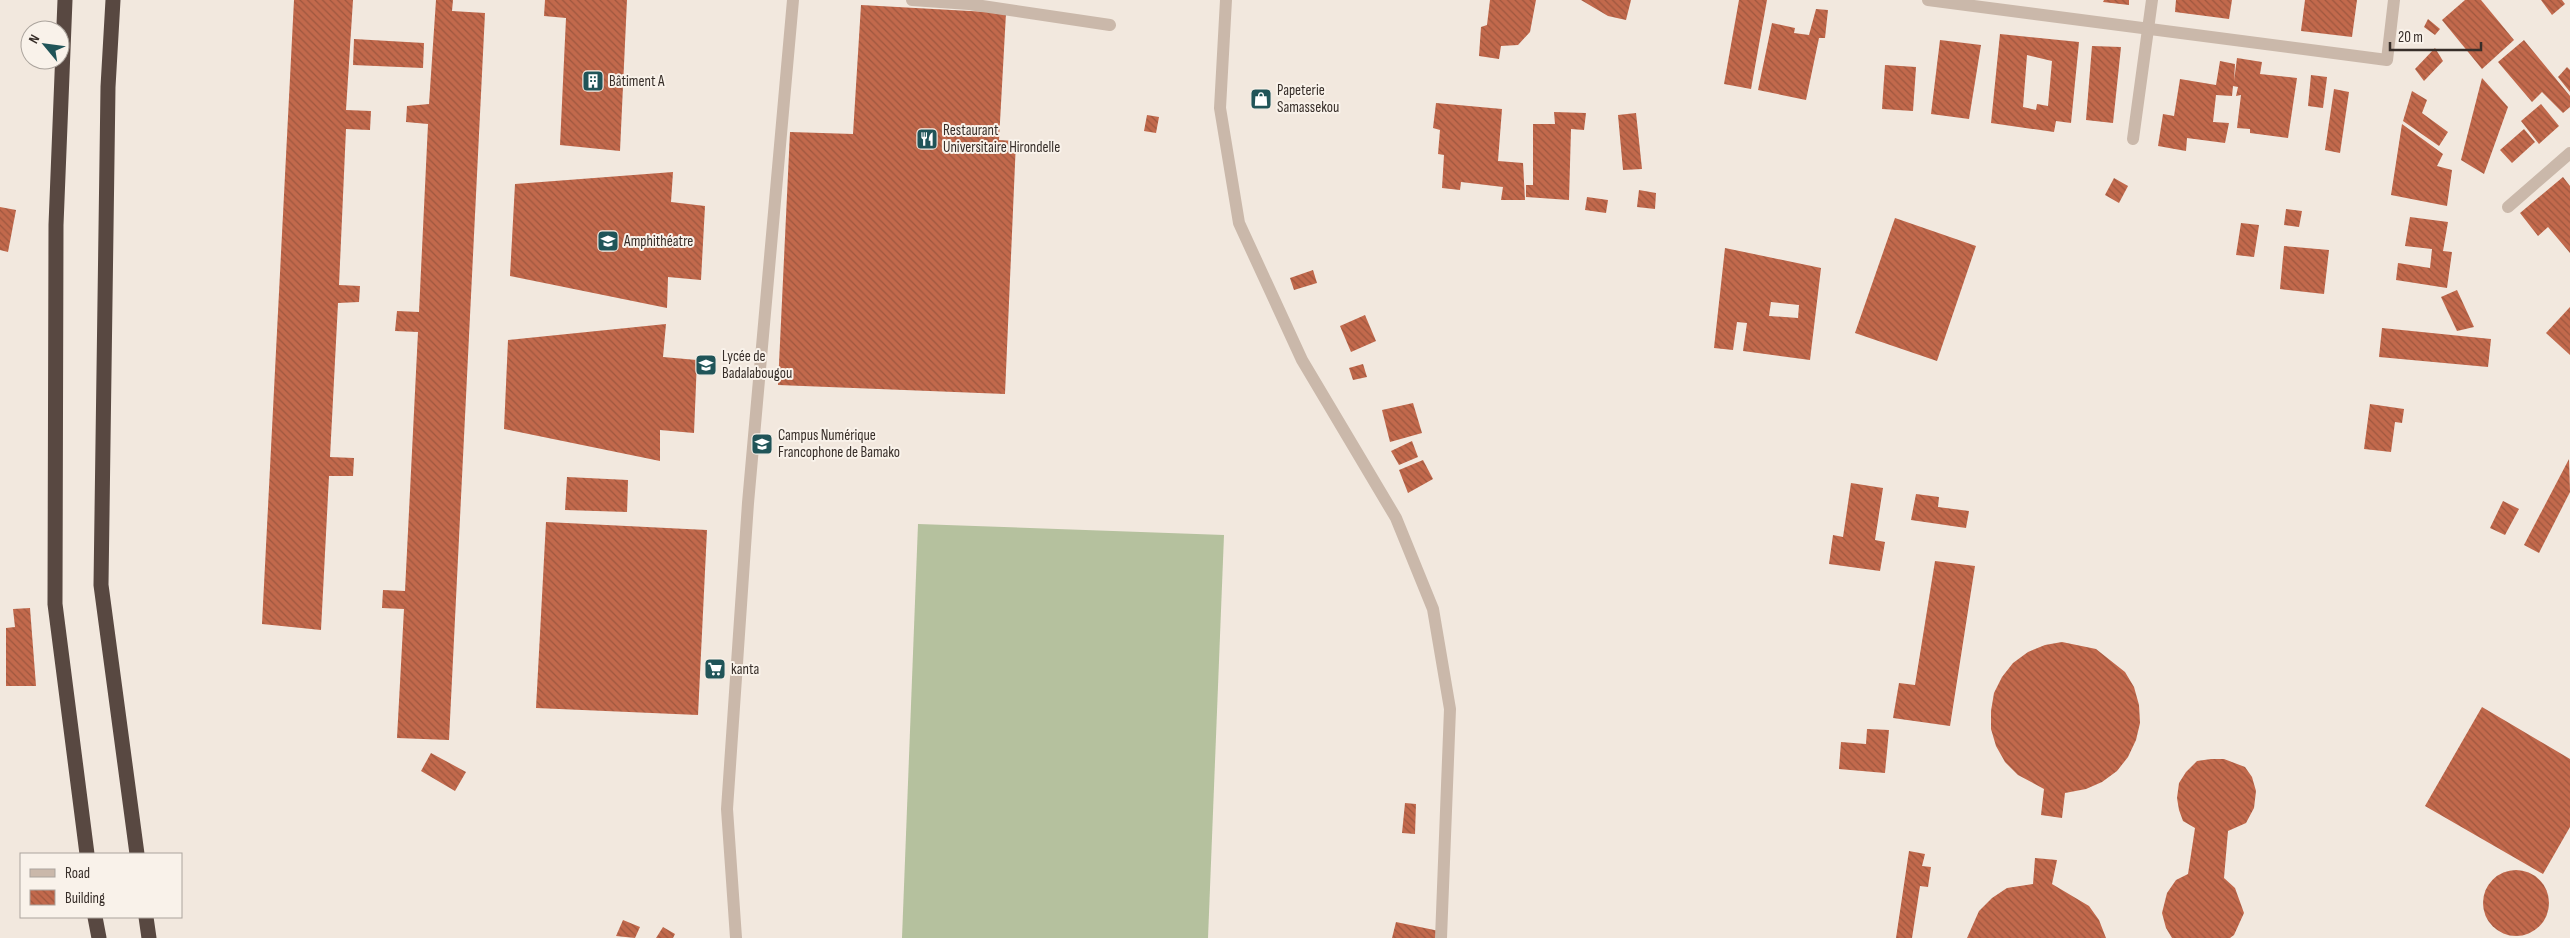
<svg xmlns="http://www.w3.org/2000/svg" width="2570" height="938" viewBox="0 0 2570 938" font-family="'Sofia Sans Condensed',sans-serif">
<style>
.garden{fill:#b5c19e}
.building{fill:url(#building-back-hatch);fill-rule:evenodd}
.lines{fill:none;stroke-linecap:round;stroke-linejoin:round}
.minor{stroke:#cab8aa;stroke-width:12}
.highway{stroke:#584841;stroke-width:15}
.labels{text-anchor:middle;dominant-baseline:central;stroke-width:4;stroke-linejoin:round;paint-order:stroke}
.poi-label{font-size:15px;fill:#372e29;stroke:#f9f2ea;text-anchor:start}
</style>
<defs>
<pattern id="building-back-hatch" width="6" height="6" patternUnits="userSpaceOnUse" patternTransform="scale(1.25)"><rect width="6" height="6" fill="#c2694c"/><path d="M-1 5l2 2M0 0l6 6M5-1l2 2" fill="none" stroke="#9e573f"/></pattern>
</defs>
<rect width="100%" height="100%" fill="#f2e8de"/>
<path class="garden" d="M918 524 1224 535 1208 938H902Z"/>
<g class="building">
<path d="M294 0H353L346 110 371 111 370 130 346 129 339 285 360 286 359 302 338 303 330 457 354 458 353 476H329L321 630 262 624Z"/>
<path d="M436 0H453L452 11 485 13 449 740 397 738 404 609 382 608 383 590 405 591 418 332 395 331 397 311 419 312 428 124 406 122 407 106 429 104Z"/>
<path d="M545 0H627L620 151 560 145 566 18 544 16Z"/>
<path d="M1490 0H1536L1530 32 1518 45 1501 46 1499 59 1479 56 1481 27 1487 25Z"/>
<path d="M1581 0H1631L1626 20 1608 16Z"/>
<path d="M1739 0H1767L1751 89 1724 84Z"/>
<path d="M2104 0H2129V5L2103 2Z"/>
<path d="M2176 0H2232L2229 19 2175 12Z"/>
<path d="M2305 0H2357L2352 37 2301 31Z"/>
<path d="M2465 0H2481L2514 40 2482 69 2442 20Z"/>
<path d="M2541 0H2562L2565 4 2552 15Z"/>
<path d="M861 5 1006 13 999 140 1016 141 1005 394 778 385 790 132 853 134Z"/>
<path d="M1816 9 1828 10 1825 38H1819L1806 100 1758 90 1772 23 1795 28 1794 33 1809 35Z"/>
<path d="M2428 19 2440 29 2435 35 2424 27Z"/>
<path d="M2000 34 2079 42 2071 123 2056 121 2054 132 1991 123ZM2027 55 2052 61 2048 106 2037 104 2036 110 2023 107Z"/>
<path d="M354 39 424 43 423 68 353 65Z"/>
<path d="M1940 40 1981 45 1969 119 1931 114Z"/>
<path d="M2524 40 2570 96V107L2563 113 2542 92 2532 102 2498 62Z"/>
<path d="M2092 46 2121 47 2113 123 2086 120Z"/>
<path d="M2435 48 2443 61 2424 81 2415 69Z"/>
<path d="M2237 58 2262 62 2260 74 2297 78 2288 138 2250 133V129L2237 128 2241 95 2236 96 2238 87 2233 86 2232 96 2216 95 2213 122 2229 123 2225 143 2187 138 2186 151 2158 146 2163 114 2174 116 2180 79 2216 85 2220 61 2235 64 2234 81Z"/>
<path d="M1885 65 1916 67 1913 111 1882 109Z"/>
<path d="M2567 67 2570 70V92L2558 77Z"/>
<path d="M2311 75 2327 77 2323 108 2308 106Z"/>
<path d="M2482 78 2508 107 2484 174 2461 160Z"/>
<path d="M2334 89 2349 92 2340 153 2325 150Z"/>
<path d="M2412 91 2427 100 2422 113 2448 132 2439 146 2403 121Z"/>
<path d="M1436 103 1502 109 1498 161 1523 163 1525 200H1501L1503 187 1461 182 1460 190 1442 188 1444 155 1438 154 1440 130 1433 128Z"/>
<path d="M2541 104 2559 126 2539 144 2521 121Z"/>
<path d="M1554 112 1586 113 1584 130 1571 129 1569 200 1526 197V185H1533V124H1555Z"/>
<path d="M1636 113 1642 169 1623 170 1618 115Z"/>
<path d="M1147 115 1159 117 1156 133 1144 131Z"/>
<path d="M2402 124 2443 154 2437 166 2452 170 2447 206 2391 195Z"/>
<path d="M2524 129 2535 142 2512 163 2500 150Z"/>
<path d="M673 172 671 202 705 206 701 280 668 277 667 308 510 276 515 184Z"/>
<path d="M2563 177 2570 186V253L2548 227 2538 236 2520 213Z"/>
<path d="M2114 178 2128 186 2119 203 2105 195Z"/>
<path d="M1639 190 1656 193 1655 209 1637 207Z"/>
<path d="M1587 197 1608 200 1606 213 1585 210Z"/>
<path d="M0 207 16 210 8 252 0 250Z"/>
<path d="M2286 209 2302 211 2299 227 2284 225Z"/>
<path d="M2410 217 2448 222 2443 251 2452 252 2447 288 2396 280 2398 263 2430 268 2432 249 2405 246Z"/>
<path d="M1895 218 1976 246 1937 361 1855 333Z"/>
<path d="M2241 223 2259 225 2254 257 2236 255Z"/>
<path d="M2284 246 2329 250 2324 294 2280 289Z"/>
<path d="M1725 248 1821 268 1810 360 1743 351 1747 323 1737 322 1733 350 1714 348ZM1771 302 1799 305 1798 318 1769 316Z"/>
<path d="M1313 270 1317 283 1294 290 1290 278Z"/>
<path d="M2457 290 2474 327 2457 331 2441 297Z"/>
<path d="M2570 307V355L2546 333Z"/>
<path d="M1365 315 1376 341 1351 352 1340 326Z"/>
<path d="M666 324 663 357 697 360 694 433 660 430V461L504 429 508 340Z"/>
<path d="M2382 328 2491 339 2488 367 2379 357Z"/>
<path d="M1363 364 1367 377 1353 380 1349 368Z"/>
<path d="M1413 403 1422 433 1390 442 1382 410Z"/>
<path d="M2370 404 2404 409 2402 423 2395 422 2391 452 2364 449Z"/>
<path d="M1412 441 1418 457 1399 465 1391 451Z"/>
<path d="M2569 459 2570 492 2539 553 2524 545Z"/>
<path d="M1423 460 1433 479 1408 493 1399 470Z"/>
<path d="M567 477 628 480 627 512 565 510Z"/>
<path d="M1851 483 1883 488 1875 540 1885 542 1880 571 1829 564 1833 535 1843 537Z"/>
<path d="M1916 494 1939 497 1938 507 1969 511 1966 528 1911 520Z"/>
<path d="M2503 501 2519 509 2505 535 2490 528Z"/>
<path d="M546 522 707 530 698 715 536 708Z"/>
<path d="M1935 561 1975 566 1950 726 1893 718 1899 683 1915 685Z"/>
<path d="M30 608 36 686H6V628L15 627 13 609Z"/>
<path d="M2062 642 2096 649 2125 672 2134 687 2139 705 2140 723 2136 740 2128 757 2117 771 2102 782 2086 789 2065 793 2062 818 2041 815 2044 789 2018 775 2005 762 1996 746 1991 729V711L1994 693 2002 677 2013 663 2028 652 2045 645Z"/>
<path d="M2482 707 2570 759V827L2543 874 2425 806Z"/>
<path d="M1867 729 1889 730 1885 773 1839 769 1841 742 1866 744Z"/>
<path d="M431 753 466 772 455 791 421 771Z"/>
<path d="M2211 759H2224L2245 767 2252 777 2256 791 2254 808 2246 823 2228 831 2224 878 2235 888 2244 913 2234 935 2230 938H2172L2166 928 2162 913 2167 893 2176 880 2188 874 2195 828 2183 821 2179 810 2177 798 2179 783 2186 772 2197 761Z"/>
<path d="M1405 803 1416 804 1415 834 1402 833Z"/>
<path d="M1909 851 1925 854 1922 866 1931 867 1928 887 1920 886 1912 938H1896Z"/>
<path d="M2035 858 2057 860 2052 884 2089 906 2099 920 2106 938H1967L1979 911 1992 898 2007 888 2033 884Z"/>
<circle cx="2516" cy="903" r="33"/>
<path d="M623 920 640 927 635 938 616 936Z"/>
<path d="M1396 922 1439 931 1437 938H1392Z"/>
<path d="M663 927 675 934 673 938H656Z"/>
</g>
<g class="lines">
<g class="minor">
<path d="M912 0 969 4 1110 25"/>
<path d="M1226 0 1220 108 1239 223 1302 360 1396 518 1433 609 1450 709 1441 938"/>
<path d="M1928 0 2387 60 2394 0"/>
<path d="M2133 139 2152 0"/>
<path d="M2508 207 2570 153"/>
<path d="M736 938 727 809 748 503 793 0"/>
</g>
<g class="highway">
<path d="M65 0 56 225 55 604 87 854"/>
<path d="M113 0 108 87 101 585 137 854"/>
<path d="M95 917 99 938"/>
<path d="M146 917 149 938"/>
</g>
</g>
<defs>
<g id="building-square" transform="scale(1.125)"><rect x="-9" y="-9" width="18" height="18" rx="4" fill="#205458" stroke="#f9f2ea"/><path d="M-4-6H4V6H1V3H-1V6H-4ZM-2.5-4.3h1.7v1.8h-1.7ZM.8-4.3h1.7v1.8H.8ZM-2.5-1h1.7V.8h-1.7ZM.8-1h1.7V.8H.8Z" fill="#fff"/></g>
<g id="shop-square" transform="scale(1.125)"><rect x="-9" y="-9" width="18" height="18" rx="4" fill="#205458" stroke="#f9f2ea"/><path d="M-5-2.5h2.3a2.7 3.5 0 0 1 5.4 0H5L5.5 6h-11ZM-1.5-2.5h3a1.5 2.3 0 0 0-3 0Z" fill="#fff"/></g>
<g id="restaurant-square" transform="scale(1.125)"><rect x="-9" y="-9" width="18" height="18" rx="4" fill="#205458" stroke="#f9f2ea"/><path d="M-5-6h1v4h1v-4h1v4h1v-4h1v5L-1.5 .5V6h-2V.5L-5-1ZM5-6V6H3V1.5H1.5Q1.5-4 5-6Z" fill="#fff"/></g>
<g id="school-square" transform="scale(1.125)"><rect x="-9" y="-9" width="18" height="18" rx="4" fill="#205458" stroke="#f9f2ea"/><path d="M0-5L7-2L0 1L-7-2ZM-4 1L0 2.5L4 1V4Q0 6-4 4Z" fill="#fff"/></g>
<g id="university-square" transform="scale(1.125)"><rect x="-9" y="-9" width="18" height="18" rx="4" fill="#205458" stroke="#f9f2ea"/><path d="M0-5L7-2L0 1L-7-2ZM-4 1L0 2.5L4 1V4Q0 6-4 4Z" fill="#fff"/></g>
<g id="supermarket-square" transform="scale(1.125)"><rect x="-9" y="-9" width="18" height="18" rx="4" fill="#205458" stroke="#f9f2ea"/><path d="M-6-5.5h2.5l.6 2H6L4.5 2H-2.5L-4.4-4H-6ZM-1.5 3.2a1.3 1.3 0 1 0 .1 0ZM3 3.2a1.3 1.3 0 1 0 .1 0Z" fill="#fff"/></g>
</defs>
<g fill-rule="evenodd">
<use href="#building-square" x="593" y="81"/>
<use href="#shop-square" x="1261" y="99"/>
<use href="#restaurant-square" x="927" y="139"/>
<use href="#school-square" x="608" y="241"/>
<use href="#school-square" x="706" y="365"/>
<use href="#university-square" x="762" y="444"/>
<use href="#supermarket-square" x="715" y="669"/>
</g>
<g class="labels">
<g class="poi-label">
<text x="609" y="81">Bâtiment A</text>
<text x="1277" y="90">Papeterie<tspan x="1277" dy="17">Samassekou</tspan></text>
<text x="943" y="130">Restaurant<tspan x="943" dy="17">Universitaire Hirondelle</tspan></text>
<text x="624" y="241">Amphithéatre</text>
<text x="722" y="356">Lycée de<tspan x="722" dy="17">Badalabougou</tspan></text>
<text x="778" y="435">Campus Numérique<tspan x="778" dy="17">Francophone de Bamako</tspan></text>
<text x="731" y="669">kanta</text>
</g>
</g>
<rect x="20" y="853" width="162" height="65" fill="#f9f2ea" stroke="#aba49d"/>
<rect x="30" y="869" width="25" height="8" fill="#cab8aa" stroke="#aba49d"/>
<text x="65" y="878" font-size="15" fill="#372e29">Road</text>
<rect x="30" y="890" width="25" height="15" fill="url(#building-back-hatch)" stroke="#aba49d"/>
<text x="65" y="903" font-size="15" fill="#372e29">Building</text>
<g transform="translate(45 45) rotate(299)"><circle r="24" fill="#f9f2ea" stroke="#aba49d"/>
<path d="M0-4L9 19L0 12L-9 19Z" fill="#205458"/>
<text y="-8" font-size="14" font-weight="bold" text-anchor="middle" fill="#372e29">N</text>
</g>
<path d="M2390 42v8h91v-8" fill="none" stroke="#372e29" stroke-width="2.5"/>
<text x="2398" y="42" font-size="15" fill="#372e29" stroke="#f9f2ea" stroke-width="4" paint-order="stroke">20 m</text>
</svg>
